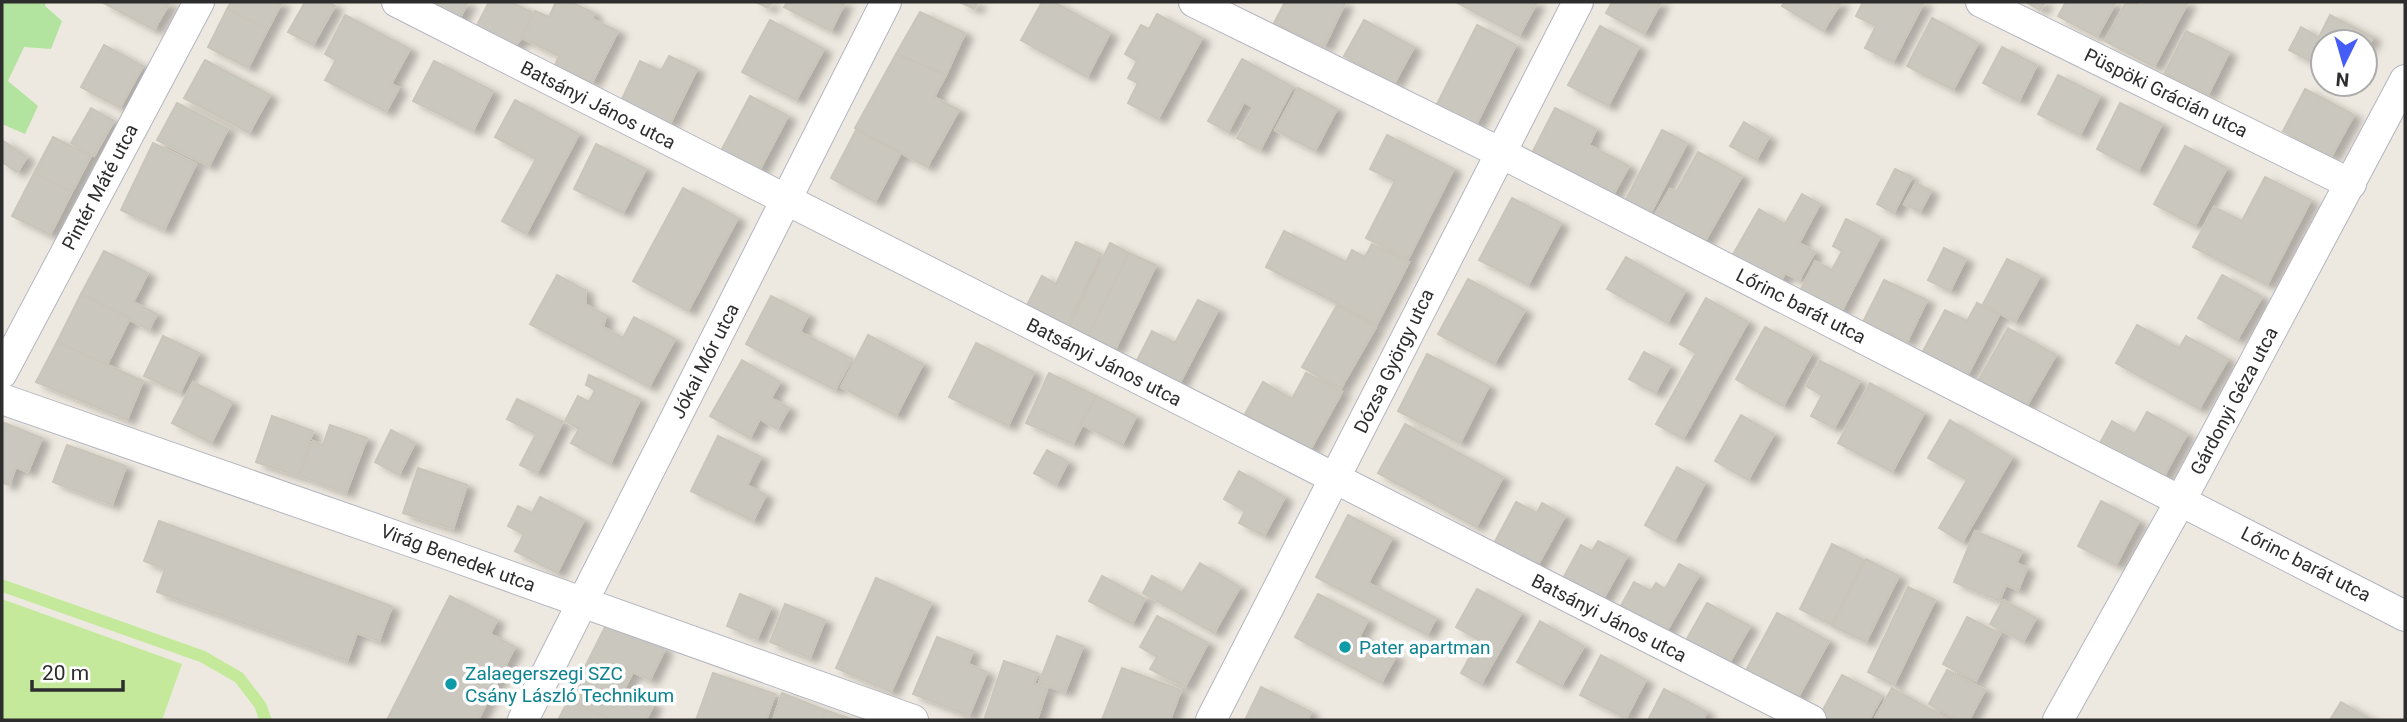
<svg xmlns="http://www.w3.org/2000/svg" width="2407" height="722" viewBox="0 0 2407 722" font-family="Roboto,sans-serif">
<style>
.green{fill:#b2e39f}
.pitch{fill:#c4e99b}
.building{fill:#cac7be;stroke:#cac5ba;stroke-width:2;filter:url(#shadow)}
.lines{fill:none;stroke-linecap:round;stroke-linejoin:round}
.street-casing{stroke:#b3b5c0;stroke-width:32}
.street{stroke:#fff;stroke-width:30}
.culture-dot{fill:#0f9aa8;stroke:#fff;stroke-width:2.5}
.labels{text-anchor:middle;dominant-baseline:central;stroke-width:7;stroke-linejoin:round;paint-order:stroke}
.street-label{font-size:19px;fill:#2d2d2d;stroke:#fff}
.culture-label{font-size:19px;fill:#0d838f;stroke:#fff;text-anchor:start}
</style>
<defs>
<filter id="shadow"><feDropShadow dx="8" dy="4.5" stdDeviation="3.5" flood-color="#0004"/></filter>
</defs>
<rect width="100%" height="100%" fill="#eee9e0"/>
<path class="green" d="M2 2H46L45 6 62 21 51 49 24 47 8 81 38 106 25 134 2 124Z"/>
<g class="pitch">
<path d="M2 579 205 651 243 673 266 703 272 720H259L255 708 235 682 200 662 2 592Z"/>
<path d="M2 599 182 664 162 720H2Z"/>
</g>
<g class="building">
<path d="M102 2H170L154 30Z"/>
<path d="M231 2H282L268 29 227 9Z"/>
<path d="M305 2H327L335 6 313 45 288 32Z"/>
<path d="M434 2H468L458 22 431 8Z"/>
<path d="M489 2H511L532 12 522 38 514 47 476 27Z"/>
<path d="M556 2H571L594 13 592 19 618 31 592 83 555 65 559 56 522 38 535 11 549 17Z"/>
<path d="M756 2H772L768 8Z"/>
<path d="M787 2H845L831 31 784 7Z"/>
<path d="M960 2H978L974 9Z"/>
<path d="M1042 2H1054L1110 33 1087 77 1021 40Z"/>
<path d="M1285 2H1342L1345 3 1324 47 1274 23Z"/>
<path d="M1456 2H1537L1519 36Z"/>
<path d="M1612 2H1661L1644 34 1606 13Z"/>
<path d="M1785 2H1841L1823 31 1782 6Z"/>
<path d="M1863 2H1924L1893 62 1865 48 1876 26 1856 16Z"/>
<path d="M2026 2H2045L2040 10Z"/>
<path d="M2066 2H2116L2097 37 2058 16Z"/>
<path d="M2126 2 2143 5 2145 2H2188L2154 67 2105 41Z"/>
<path d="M227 9 268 29 248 68 208 47Z"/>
<path d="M920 12 965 33 946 75 896 54Z"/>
<path d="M1157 14 1202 38 1158 119 1128 103 1138 83 1128 78 1137 61 1125 54 1141 25 1149 29Z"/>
<path d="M345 15 410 49 391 84 399 88 386 112 325 80 336 60 325 54Z"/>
<path d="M2330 15 2373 37 2365 51V42H2323V68L2289 50 2301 27 2319 37Z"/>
<path d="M1932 18 1978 43 1953 90 1907 66Z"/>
<path d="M770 20 824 49 796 100 742 72Z"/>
<path d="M1364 20 1414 47 1394 84 1344 56Z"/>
<path d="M1477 25 1516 45 1476 125 1436 106Z"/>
<path d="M1600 26 1639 47 1608 106 1568 85Z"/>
<path d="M2186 31 2229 52 2208 95 2164 74Z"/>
<path d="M104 45 143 66 120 108 81 87Z"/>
<path d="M2002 47 2037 65 2019 101 1983 83Z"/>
<path d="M896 54 946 75 934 97 959 110 927 167 855 128Z"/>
<path d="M669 56 697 69 670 124 621 101 640 61 661 71Z"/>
<path d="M1242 59 1293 87 1260 150 1237 138 1254 107 1244 102 1228 132 1208 121Z"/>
<path d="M205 60 270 95 249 133 184 98Z"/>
<path d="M434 61 493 91 473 131 413 101Z"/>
<path d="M2058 75 2100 96 2080 135 2038 114Z"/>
<path d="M1298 88 1337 109 1315 151 1275 130Z"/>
<path d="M2305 89 2354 115 2331 157 2283 131Z"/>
<path d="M750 96 788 116 759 171 721 151Z"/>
<path d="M515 100 579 134 526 234 502 221 536 159 495 137Z"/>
<path d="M177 103 228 129 209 166 157 140Z"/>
<path d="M2120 103 2162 124 2138 171 2097 149Z"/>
<path d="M91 108 114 121 94 156 71 143Z"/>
<path d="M1555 108 1596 129 1589 145 1629 166 1612 197 1531 155Z"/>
<path d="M1744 122 1769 137 1756 160 1730 146Z"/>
<path d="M856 130 901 153 875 202 831 178Z"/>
<path d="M1662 130 1687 143 1648 218 1623 205Z"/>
<path d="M1387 135 1454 169 1408 259 1366 238 1395 181 1370 169Z"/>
<path d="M53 137 91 156 72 192 34 173Z"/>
<path d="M2 140 27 157 17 172 2 162Z"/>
<path d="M153 143 196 164 164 230 121 210Z"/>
<path d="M596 144 646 169 623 213 574 189Z"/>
<path d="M2185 146 2227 168 2195 226 2154 204Z"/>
<path d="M1698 152 1742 176 1704 243 1654 216 1670 189 1676 192Z"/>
<path d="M1895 169 1912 177 1894 213 1877 204Z"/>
<path d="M34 173 72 192 50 235 12 216Z"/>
<path d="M2265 177 2311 200 2267 285 2193 247 2214 207 2242 221Z"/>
<path d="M1916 183 1931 191 1920 212 1904 204Z"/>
<path d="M683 188 738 218 688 311 633 281Z"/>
<path d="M1802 194 1820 204 1799 243 1815 252 1799 280 1785 273 1780 283 1732 256 1759 209 1785 224Z"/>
<path d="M1512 198 1561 223 1528 285 1479 260Z"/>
<path d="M1846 219 1880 237 1841 312 1800 291 1815 261 1832 270 1842 251 1833 246Z"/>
<path d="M1284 231 1346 262 1352 250 1365 257 1372 244 1409 262 1377 324 1266 267Z"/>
<path d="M1076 242 1101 254 1067 325 1027 305 1042 276 1056 284Z"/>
<path d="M1110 243 1129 253 1088 336 1069 327Z"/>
<path d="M1944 248 1966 259 1950 291 1928 280Z"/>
<path d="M104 251 148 273 133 302 157 314 149 330 81 294Z"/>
<path d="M1129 253 1156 265 1115 350 1088 336Z"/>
<path d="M1626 257 1685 291 1667 323 1607 289Z"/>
<path d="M2007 259 2040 276 2015 322 1983 304Z"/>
<path d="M557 275 585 290 586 305 606 315 603 327 623 338 634 317 675 339 649 387 530 324Z"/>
<path d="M2222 275 2262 297 2237 340 2198 318Z"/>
<path d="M1468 279 1525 310 1494 364 1438 334Z"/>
<path d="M1884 280 1927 300 1907 342 1863 322Z"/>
<path d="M81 294 130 318 106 367 57 342Z"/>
<path d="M771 296 808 315 800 332 852 359 835 390 746 344Z"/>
<path d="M1706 298 1748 322 1683 439 1656 424 1696 353 1680 344Z"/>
<path d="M1198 300 1218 310 1178 386 1135 364 1152 331 1175 343Z"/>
<path d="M1977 303 1999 315 1967 376 1922 353 1945 310 1967 321Z"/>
<path d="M1337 305 1376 327 1341 388 1302 367Z"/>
<path d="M2137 325 2179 348 2186 336 2228 359 2199 409 2116 363Z"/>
<path d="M1765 327 1812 353 1783 406 1736 379Z"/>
<path d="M2008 328 2056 355 2026 407 1978 381Z"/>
<path d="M868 335 923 364 896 416 841 387Z"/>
<path d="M163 336 199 353 180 393 144 376Z"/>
<path d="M57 342 143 381 127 420 36 382Z"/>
<path d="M976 343 1034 372 1008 426 949 397Z"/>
<path d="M1644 352 1670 366 1655 393 1629 379Z"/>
<path d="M1427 354 1489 386 1460 443 1398 411Z"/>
<path d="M742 360 780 382 771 398 789 408 777 429 760 419 750 438 710 416Z"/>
<path d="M1820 361 1860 381 1834 428 1811 416 1822 395 1806 386Z"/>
<path d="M1049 373 1096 396 1073 444 1026 423Z"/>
<path d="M1306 373 1342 392 1310 450 1245 414 1263 382 1292 399Z"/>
<path d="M589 375 640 399 610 464 571 443 579 429 565 421 578 396 589 402 595 390 586 385Z"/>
<path d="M193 382 232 402 211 443 172 423Z"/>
<path d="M1870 383 1924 413 1892 472 1838 443Z"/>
<path d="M1096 396 1136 416 1122 445 1081 424Z"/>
<path d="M517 399 563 422 537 473 520 465 536 434 507 419Z"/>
<path d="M2147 412 2187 434 2163 478 2100 443 2112 421 2135 434Z"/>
<path d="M1741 415 1774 434 1748 480 1715 461Z"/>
<path d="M272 416 313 431 298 476 256 462Z"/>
<path d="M1950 420 2012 457 1962 542 1939 528 1967 480 1928 458Z"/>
<path d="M2 422 42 438 28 472 16 467 9 485 2 483Z"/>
<path d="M1405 424 1503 477 1476 527 1378 473Z"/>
<path d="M330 425 367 438 346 493 300 476 313 441 323 445Z"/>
<path d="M391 430 415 443 399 475 375 462Z"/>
<path d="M718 436 761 457 747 485 766 495 753 521 691 491Z"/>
<path d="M67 445 126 466 112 505 53 482Z"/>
<path d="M1047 450 1068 462 1056 485 1034 473Z"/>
<path d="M1677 467 1705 483 1674 541 1645 525Z"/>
<path d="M418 468 467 485 453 529 403 513Z"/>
<path d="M1239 471 1285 497 1264 536 1239 523 1245 511 1224 499Z"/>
<path d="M540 497 584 520 557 573 515 551 524 534 508 526 518 506 532 513Z"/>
<path d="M2101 501 2139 521 2116 565 2078 546Z"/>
<path d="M1516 502 1537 513 1542 503 1565 516 1536 568 1493 545Z"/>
<path d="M1348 515 1392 538 1368 583 1436 618 1427 635 1316 577Z"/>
<path d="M159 521 392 606 379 641 357 633 347 661 157 592 165 569 144 561Z"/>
<path d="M1975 531 2022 551 2016 563 2027 568 2018 590 2006 585 1999 601 1954 582Z"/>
<path d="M1598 541 1627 556 1601 603 1561 582 1581 545 1592 551Z"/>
<path d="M1832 544 1864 560 1832 625 1800 609Z"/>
<path d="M1866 559 1899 576 1866 642 1832 626Z"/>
<path d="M1200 563 1240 587 1214 633 1143 593 1152 576 1182 593Z"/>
<path d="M1679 564 1699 575 1665 634 1619 609 1634 582 1651 591 1656 583 1665 589Z"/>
<path d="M1102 576 1145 599 1132 624 1089 601Z"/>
<path d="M876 578 931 603 891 692 836 668Z"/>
<path d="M1908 587 1935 600 1894 685 1868 672Z"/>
<path d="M1477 589 1521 613 1481 684 1461 673 1479 640 1456 627Z"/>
<path d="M740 594 771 607 757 639 727 626Z"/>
<path d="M1318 594 1368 620 1359 637 1396 656 1381 683 1295 637Z"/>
<path d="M450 596 497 620 490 634 515 647 478 720H387Z"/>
<path d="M2003 600 2036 618 2023 642 1990 624Z"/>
<path d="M1707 603 1750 626 1727 667 1684 644Z"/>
<path d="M785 604 825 620 810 658 770 642Z"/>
<path d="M1777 613 1829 641 1797 699 1745 672Z"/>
<path d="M1157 616 1208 643 1185 687 1150 669 1157 657 1140 647Z"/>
<path d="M1967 617 2000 634 1976 681 1943 664Z"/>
<path d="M608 621 665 649 650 680 633 672 624 689 654 704 646 720H612L569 699Z"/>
<path d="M1540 621 1584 646 1561 686 1517 662Z"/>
<path d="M1057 636 1083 646 1065 692 1039 683Z"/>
<path d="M937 637 973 651 968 664 987 672 969 716 913 694Z"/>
<path d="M1601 655 1646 680 1626 718 1580 695Z"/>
<path d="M1004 661 1038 673 1034 684 1047 689 1037 720H984Z"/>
<path d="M1122 668 1181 690 1170 720H1102Z"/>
<path d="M1947 670 1985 690 1969 720H1958L1929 704Z"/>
<path d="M713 673 775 694 766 720H696Z"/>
<path d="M1842 675 1882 696 1869 720H1830L1820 715Z"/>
<path d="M1261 687 1311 712 1307 720H1245Z"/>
<path d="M1892 688 1948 719 1947 720H1874Z"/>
<path d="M1664 689 1707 712 1703 720H1648Z"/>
<path d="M782 693 825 710 822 720H773Z"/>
<path d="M569 699 605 717 603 720H558Z"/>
<path d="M2341 702 2372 720H2330Z"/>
<path d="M825 710 854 720H822Z"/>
</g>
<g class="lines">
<g class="street-casing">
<g id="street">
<path d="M397 2 1811 720"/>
<path d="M1194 2 1499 152 2405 616"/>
<path d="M1981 2 2351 184"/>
<path d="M2 373 199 2"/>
<path d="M2 399 447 554 913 720"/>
<path d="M523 720 886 2"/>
<path d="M1211 720 1578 2"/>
<path d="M2058 720 2181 500 2405 80"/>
</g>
</g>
<use href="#street" class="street"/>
</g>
<g class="culture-dot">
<circle cx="1345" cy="647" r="7"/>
<circle cx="451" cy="684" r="7"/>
</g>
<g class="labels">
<g class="street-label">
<text transform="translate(2166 93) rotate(26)">Püspöki Grácián utca</text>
<text transform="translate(598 105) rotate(27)">Batsányi János utca</text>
<text transform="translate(100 187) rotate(-62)">Pintér Máté utca</text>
<text transform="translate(1801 306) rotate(27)">Lőrinc barát utca</text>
<text transform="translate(705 361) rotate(-63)">Jókai Mór utca</text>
<text transform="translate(1394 361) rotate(-64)">Dózsa György utca</text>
<text transform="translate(1104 362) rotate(27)">Batsányi János utca</text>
<text transform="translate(2234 401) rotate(-62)">Gárdonyi Géza utca</text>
<text transform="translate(458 558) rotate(20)">Virág Benedek utca</text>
<text transform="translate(2306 564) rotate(27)">Lőrinc barát utca</text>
<text transform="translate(1609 618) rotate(27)">Batsányi János utca</text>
</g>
<g class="culture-label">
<text x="1359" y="647">Pater apartman</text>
<text x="465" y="673">Zalaegerszegi SZC<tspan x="465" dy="22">Csány László Technikum</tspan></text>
</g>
</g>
<rect width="2407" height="722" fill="none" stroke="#2d2d2d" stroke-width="7"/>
<g transform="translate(2344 63) rotate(185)"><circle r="33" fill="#ffffff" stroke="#ababab" stroke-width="2"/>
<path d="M0-5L12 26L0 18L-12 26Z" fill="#465df5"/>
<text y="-10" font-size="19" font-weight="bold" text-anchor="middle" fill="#2d2d2d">N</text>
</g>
<path d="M32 680v10h91v-10" fill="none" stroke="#2d2d2d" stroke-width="3.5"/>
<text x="42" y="680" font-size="21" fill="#2d2d2d" stroke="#ffffff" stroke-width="5" paint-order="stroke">20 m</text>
</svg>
